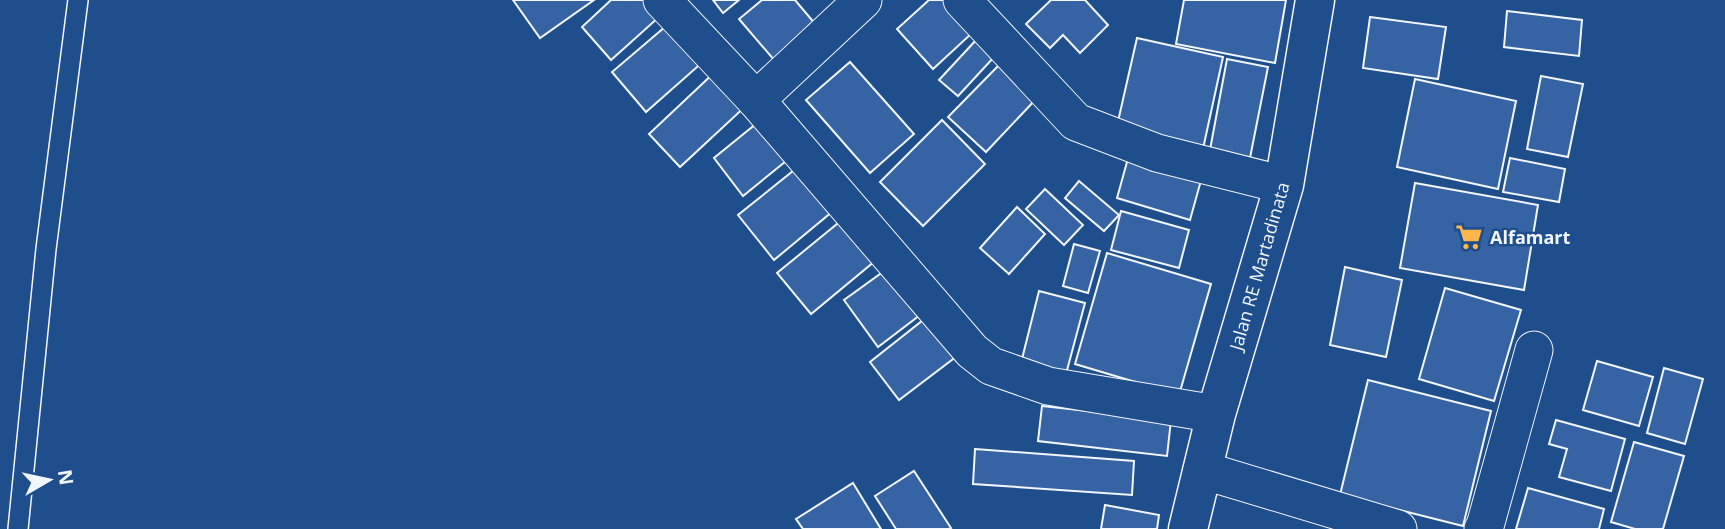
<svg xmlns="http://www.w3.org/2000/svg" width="1725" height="529" viewBox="0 0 1725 529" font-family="'Open Sans',sans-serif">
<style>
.building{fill:#3563a3;stroke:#f2f6ff;stroke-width:2}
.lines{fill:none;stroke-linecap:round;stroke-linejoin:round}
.lane-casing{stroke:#f2f6ff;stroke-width:22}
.street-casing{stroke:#f2f6ff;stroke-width:39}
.highway-casing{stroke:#f2f6ff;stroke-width:41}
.lane{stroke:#1f4e8c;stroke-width:19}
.street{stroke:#1f4e8c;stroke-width:37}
.highway{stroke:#1f4e8c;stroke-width:38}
.labels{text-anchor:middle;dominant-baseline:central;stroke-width:5;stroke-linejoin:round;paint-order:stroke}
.poi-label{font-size:18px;font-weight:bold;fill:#f2f6ff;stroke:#1f4e8c;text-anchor:start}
.street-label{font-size:18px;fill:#f2f6ff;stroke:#1f4e8c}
</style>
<rect width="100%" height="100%" fill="#1f4e8c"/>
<g class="building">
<path d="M513 0H594L540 38Z"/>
<path d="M611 0H644L659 17 611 60 582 27Z"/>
<path d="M713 0H739L723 13Z"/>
<path d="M762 0H795L822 32 781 68 739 19Z"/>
<path d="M929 0H945L971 34 933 69 897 29Z"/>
<path d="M1051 0H1085L1108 25 1080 53 1063 35 1050 48 1026 24Z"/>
<path d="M1184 0H1286L1275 63 1176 44Z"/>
<path d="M1507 11 1582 20 1579 56 1504 47Z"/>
<path d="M1370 17 1446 27 1438 79 1363 68Z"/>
<path d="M672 21 705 60 646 112 612 72Z"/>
<path d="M1137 38 1223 57 1201 158 1114 139Z"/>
<path d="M977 39 995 56 958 96 939 80Z"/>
<path d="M1227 59 1268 67 1249 163 1209 155Z"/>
<path d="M850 62 914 134 870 173 806 100Z"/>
<path d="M1002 62 1038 97 986 152 948 117Z"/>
<path d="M717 70 749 103 680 167 649 134Z"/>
<path d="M1541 76 1583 84 1568 157 1527 149Z"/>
<path d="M1415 79 1516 101 1498 189 1397 167Z"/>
<path d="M762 119 791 157 743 196 714 158Z"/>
<path d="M942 120 985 164 923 226 880 182Z"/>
<path d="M1132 144 1205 166 1190 220 1117 198Z"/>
<path d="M1510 158 1565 169 1559 202 1503 192Z"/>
<path d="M798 167 833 211 774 260 738 215Z"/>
<path d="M1079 181 1119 215 1104 231 1065 198Z"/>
<path d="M1415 183 1538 205 1524 290 1400 268Z"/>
<path d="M1045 189 1083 225 1064 245 1026 209Z"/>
<path d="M1017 207 1045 234 1009 274 980 248Z"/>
<path d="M1121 211 1189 230 1179 268 1111 250Z"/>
<path d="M848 215 881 256 811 314 777 273Z"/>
<path d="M1074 244 1100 251 1088 293 1063 286Z"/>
<path d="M1107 253 1211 284 1179 395 1075 364Z"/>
<path d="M1345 267 1402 280 1386 357 1330 345Z"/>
<path d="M887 269 920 315 878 347 844 300Z"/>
<path d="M1445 288 1521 310 1494 401 1419 379Z"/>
<path d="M1039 291 1085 303 1066 374 1021 363Z"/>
<path d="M927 317 957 356 899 400 870 362Z"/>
<path d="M1597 361 1653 377 1639 426 1583 410Z"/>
<path d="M1664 368 1703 379 1685 444 1647 433Z"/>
<path d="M1368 380 1491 411 1463 526 1340 495Z"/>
<path d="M1042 406 1171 420 1167 456 1038 441Z"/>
<path d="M1556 420 1625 439 1611 491 1559 477 1567 449 1549 444Z"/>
<path d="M1634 442 1684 456 1663 529H1635L1611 522Z"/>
<path d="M975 449 1134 461 1132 495 973 484Z"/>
<path d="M914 471 951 528 949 529H896L875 496Z"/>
<path d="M853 483 881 529H803L796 519Z"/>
<path d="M1528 488 1604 509 1599 529H1516Z"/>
<path d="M1105 505 1159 515 1157 529H1101Z"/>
</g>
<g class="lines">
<g class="lane-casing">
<path id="lane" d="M18 529 46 249 78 0"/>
</g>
<g class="street-casing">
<g id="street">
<path d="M662 0 756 100 972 351 991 366 1048 386 1216 414"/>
<path d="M962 0 1076 122 1157 153 1284 185"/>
<path d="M756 100 863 0"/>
<path d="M1202 470 1398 529"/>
<path d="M1483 529 1485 526 1534 350"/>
</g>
</g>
<g class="highway-casing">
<path id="highway" d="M1188 529 1216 414 1284 185 1315 0"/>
</g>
<use href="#lane" class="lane"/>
<use href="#street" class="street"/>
<use href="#highway" class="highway"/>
</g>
<defs>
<g id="supermarket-bare" transform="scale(2.1)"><path d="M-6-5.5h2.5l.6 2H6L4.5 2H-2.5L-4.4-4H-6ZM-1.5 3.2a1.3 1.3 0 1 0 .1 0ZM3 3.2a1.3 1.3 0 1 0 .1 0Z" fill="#ffb74d" stroke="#1f4e8c" stroke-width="2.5" paint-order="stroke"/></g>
</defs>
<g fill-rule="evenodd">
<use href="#supermarket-bare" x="1469" y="237"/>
</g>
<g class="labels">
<g class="poi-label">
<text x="1490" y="237">Alfamart</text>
</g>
<g class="street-label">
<text transform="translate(1259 266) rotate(-74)">Jalan RE Martadinata</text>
</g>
</g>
<g transform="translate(49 480) rotate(81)" stroke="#1f4e8c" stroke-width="5" paint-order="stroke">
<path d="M0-5L12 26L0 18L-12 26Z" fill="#f2f6ff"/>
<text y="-10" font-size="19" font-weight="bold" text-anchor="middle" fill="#f2f6ff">N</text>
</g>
</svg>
